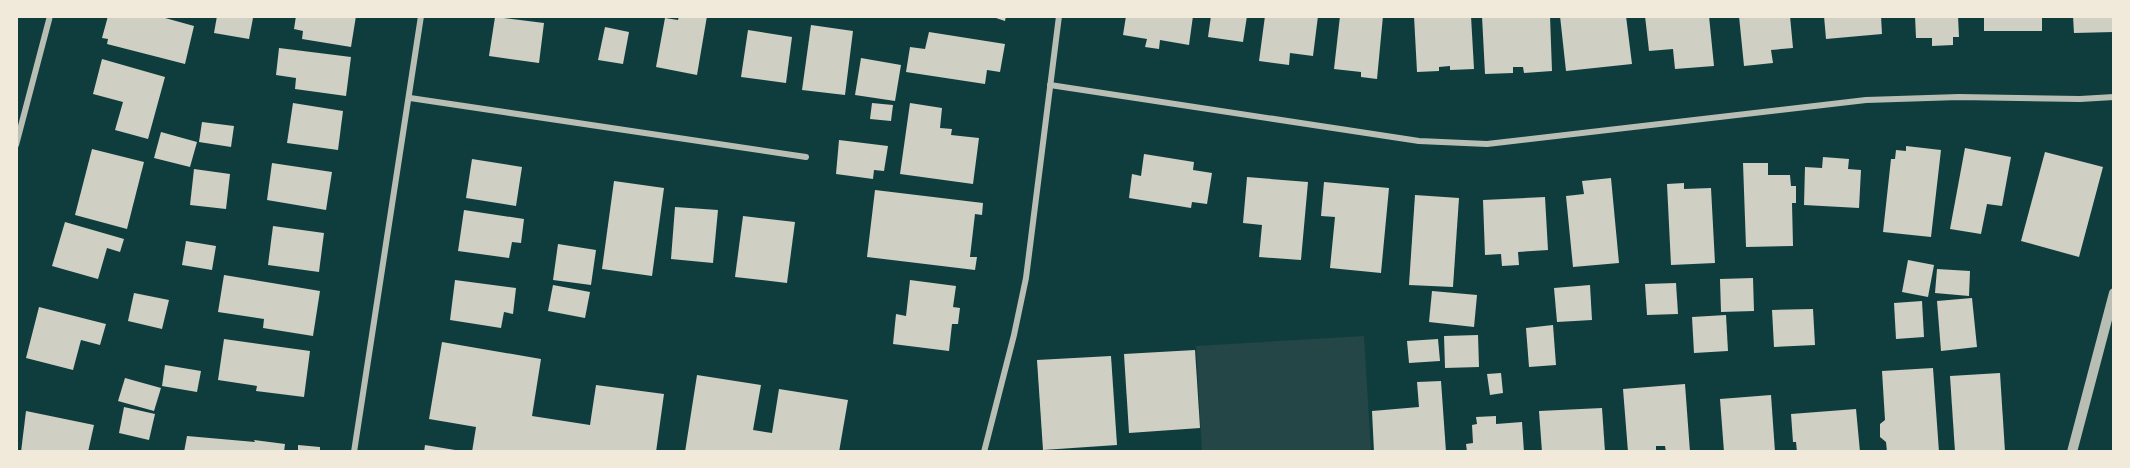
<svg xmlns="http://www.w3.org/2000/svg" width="2130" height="468" viewBox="0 0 2130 468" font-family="Figtree,sans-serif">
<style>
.green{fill:#244646}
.building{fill:#cfcfc3}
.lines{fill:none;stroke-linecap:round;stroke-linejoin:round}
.minor{stroke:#b8beb3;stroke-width:6}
.tertiary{stroke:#b8beb3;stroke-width:10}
</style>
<rect width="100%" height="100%" fill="#0f3d3e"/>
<path class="green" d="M1364 336 1371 451H1202L1196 346Z"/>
<g class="building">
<path d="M108 16H158L194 26 185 64 107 44 108 39 102 38Z"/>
<path d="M217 16 253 18 249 39 214 33Z"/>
<path d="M296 16H356L351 47 302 39 303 31 294 29Z"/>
<path d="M679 16H707L697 75 656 67 665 18 678 20Z"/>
<path d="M990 16H1006L1005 21Z"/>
<path d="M1126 16H1193L1189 45 1160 40 1159 49 1145 47 1147 39 1123 35Z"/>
<path d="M1211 16H1247L1243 42 1208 37Z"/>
<path d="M1265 16H1318L1313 56 1290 53 1289 65 1259 61Z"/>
<path d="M1340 16H1383L1377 79 1361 77V72L1334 69Z"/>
<path d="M1414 16H1471L1474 69 1450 70V66L1439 67V71L1417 72Z"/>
<path d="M1482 16H1550L1552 71 1524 73 1523 67H1513V73L1485 74Z"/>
<path d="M1560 16H1626L1632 64 1566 71Z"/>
<path d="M1645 16H1709L1714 66 1675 69 1673 49 1649 51Z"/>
<path d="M1739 16H1790L1793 48 1771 50 1773 63 1744 66Z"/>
<path d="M1824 16H1881L1882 34 1826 39Z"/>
<path d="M1915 16H1958L1959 37H1953V45L1932 46V38H1916Z"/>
<rect x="1984" y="16" width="58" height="15"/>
<path d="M2073 16H2114V32L2074 33Z"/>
<path d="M495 17 544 23 539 63 489 56Z"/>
<path d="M811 25 853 31 845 95 802 90Z"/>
<path d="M605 27 629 32 623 64 598 60Z"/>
<path d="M748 30 792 37 786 83 741 77Z"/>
<path d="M929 32 1005 44 1000 72 987 70 985 84 906 72 910 47 925 49Z"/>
<path d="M279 48 351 57 346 96 295 89 296 78 276 75Z"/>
<path d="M861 58 901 65 895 101 855 95Z"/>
<path d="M102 59 165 77 148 139 115 130 123 102 93 94Z"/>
<path d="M293 103 343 111 338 150 287 143Z"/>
<path d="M872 103 893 105 891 121 870 119Z"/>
<path d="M910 103 942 108 940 128 952 129 951 135 979 138 973 184 900 174Z"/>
<path d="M202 122 234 126 231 147 199 142Z"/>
<path d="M161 132 197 142 190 167 154 158Z"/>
<path d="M839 140 888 146 884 171 874 170 873 179 836 174Z"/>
<path d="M1906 146 1941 150 1931 237 1883 232 1891 159H1895L1896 150 1906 151Z"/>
<path d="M1965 148 2011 157 2002 206 1987 204 1981 234 1950 229Z"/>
<path d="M92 149 144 162 127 229 75 215Z"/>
<path d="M2045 152 2103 167 2079 257 2021 241Z"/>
<path d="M1144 154 1194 162 1193 170 1212 173 1207 204 1192 202 1191 208 1129 198 1132 174 1141 176Z"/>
<path d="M1823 157 1849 159 1848 169 1861 170 1859 208 1804 205 1805 167 1822 168Z"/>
<path d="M472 159 522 167 516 206 466 198Z"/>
<path d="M272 163 332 172 326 210 267 200Z"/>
<path d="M1743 163H1768V175H1790L1791 186H1796V203H1792L1793 246 1746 247Z"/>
<path d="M194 169 230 174 226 209 190 205Z"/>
<path d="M1247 177 1308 182 1301 260 1259 257 1262 225 1243 223Z"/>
<path d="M1611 178 1619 263 1573 267 1566 196 1584 194 1582 181Z"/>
<path d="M614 181 664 188 652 276 602 269Z"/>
<path d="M1324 182 1389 188 1381 273 1330 268 1335 217 1321 216Z"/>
<path d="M1684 183V189L1711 188 1715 263 1671 265 1667 184Z"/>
<path d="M875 190 983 203 982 215 975 214 970 257H977L975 270 867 257Z"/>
<path d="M1415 195 1459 198 1453 287 1409 285Z"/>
<path d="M1545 197 1548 250 1518 252 1519 265 1502 266 1501 254 1485 255 1483 200Z"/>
<path d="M675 207 718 210 713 263 671 259Z"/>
<path d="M464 210 524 219 521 243 512 242 509 258 458 251Z"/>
<path d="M743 216 795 222 787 283 735 277Z"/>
<path d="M65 222 124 239 120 252 107 248 98 279 52 266Z"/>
<path d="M273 226 324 233 319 272 268 265Z"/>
<path d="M186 241 216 246 212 270 182 265Z"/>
<path d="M558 244 596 250 591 285 553 280Z"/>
<path d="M1908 260 1934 265 1928 297 1902 292Z"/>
<path d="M1937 269 1970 271 1969 296 1935 293Z"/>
<path d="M224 275 320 291 313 336 263 328 264 319 218 312Z"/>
<path d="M1753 278 1754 311 1721 312 1720 279Z"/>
<path d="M455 280 516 288 513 314 504 312 501 328 450 320Z"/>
<path d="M910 280 956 286 953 307 960 308 958 324H952L949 351 893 344 896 314 906 316Z"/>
<path d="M1676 283 1678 314 1647 315 1645 284Z"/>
<path d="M553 285 590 292 585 318 548 311Z"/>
<path d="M1590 285 1592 320 1557 322 1554 288Z"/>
<path d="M1432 291 1477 295 1474 327 1429 322Z"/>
<path d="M134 293 169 300 162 329 128 321Z"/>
<path d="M1972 298 1977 347 1941 351 1937 301Z"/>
<path d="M1922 301 1924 337 1896 339 1894 303Z"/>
<path d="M39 307 106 324 100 345 81 340 73 370 26 358Z"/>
<path d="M1813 309 1815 345 1774 347 1772 310Z"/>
<path d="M1726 315 1728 351 1694 353 1692 317Z"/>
<path d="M1553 325 1556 365 1529 367 1526 328Z"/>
<path d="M1478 335 1479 367 1445 368 1444 336Z"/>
<path d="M224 339 310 351 304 397 256 391 257 386 218 380Z"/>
<path d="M1438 339 1440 361 1409 363 1407 341Z"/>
<path d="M442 342 541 359 532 416 590 425 596 385 664 394 656 452H472L476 427 429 419Z"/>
<path d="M1195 350 1200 428 1129 433 1124 354Z"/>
<path d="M1111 356 1117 445 1043 450 1037 360Z"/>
<path d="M165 365 201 371 197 392 162 386Z"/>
<path d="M1933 368 1939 452H1887L1886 442 1880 437V424L1885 420 1882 371Z"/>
<path d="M1501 373 1503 393 1490 395 1487 374Z"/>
<path d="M2000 373 2005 452H1955L1950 376Z"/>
<path d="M697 375 761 385 753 430 772 433 779 389 848 400 839 452H685Z"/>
<path d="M125 378 161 388 154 411 118 401Z"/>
<path d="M1441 381 1446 452H1374L1372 411 1419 407 1417 382Z"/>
<path d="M1685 384 1690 452H1666L1665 446H1656V452H1628L1623 389Z"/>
<path d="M1771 395 1775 452H1724L1720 399Z"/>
<path d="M124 407 155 414 149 440 119 433Z"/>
<path d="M1602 408 1605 452H1542L1539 411Z"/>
<path d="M1856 409 1860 452H1797L1796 442H1793L1791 414Z"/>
<path d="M26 411 94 425 88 452H21Z"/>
<path d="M1496 416V424L1522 422 1524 452H1467L1466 444 1473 443 1472 425 1477 424 1476 417Z"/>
<path d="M187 436 255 442 254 440 285 444 284 452H184Z"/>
<path d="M298 445 320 447V452H298Z"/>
<path d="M425 445 455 450V452H424Z"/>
</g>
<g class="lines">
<g class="minor">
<path d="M1050 85 1419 141 1487 144 1866 100 1959 97 2080 99 2114 97"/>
<path d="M410 98 806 157"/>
<path d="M16 145 50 16"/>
<path d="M354 452 421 16"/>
<path d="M984 452 1014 335 1026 278 1059 16"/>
</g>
<path class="tertiary" d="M2072 452 2114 293"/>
</g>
<rect width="2130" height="468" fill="none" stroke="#f1e9da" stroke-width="36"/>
</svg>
